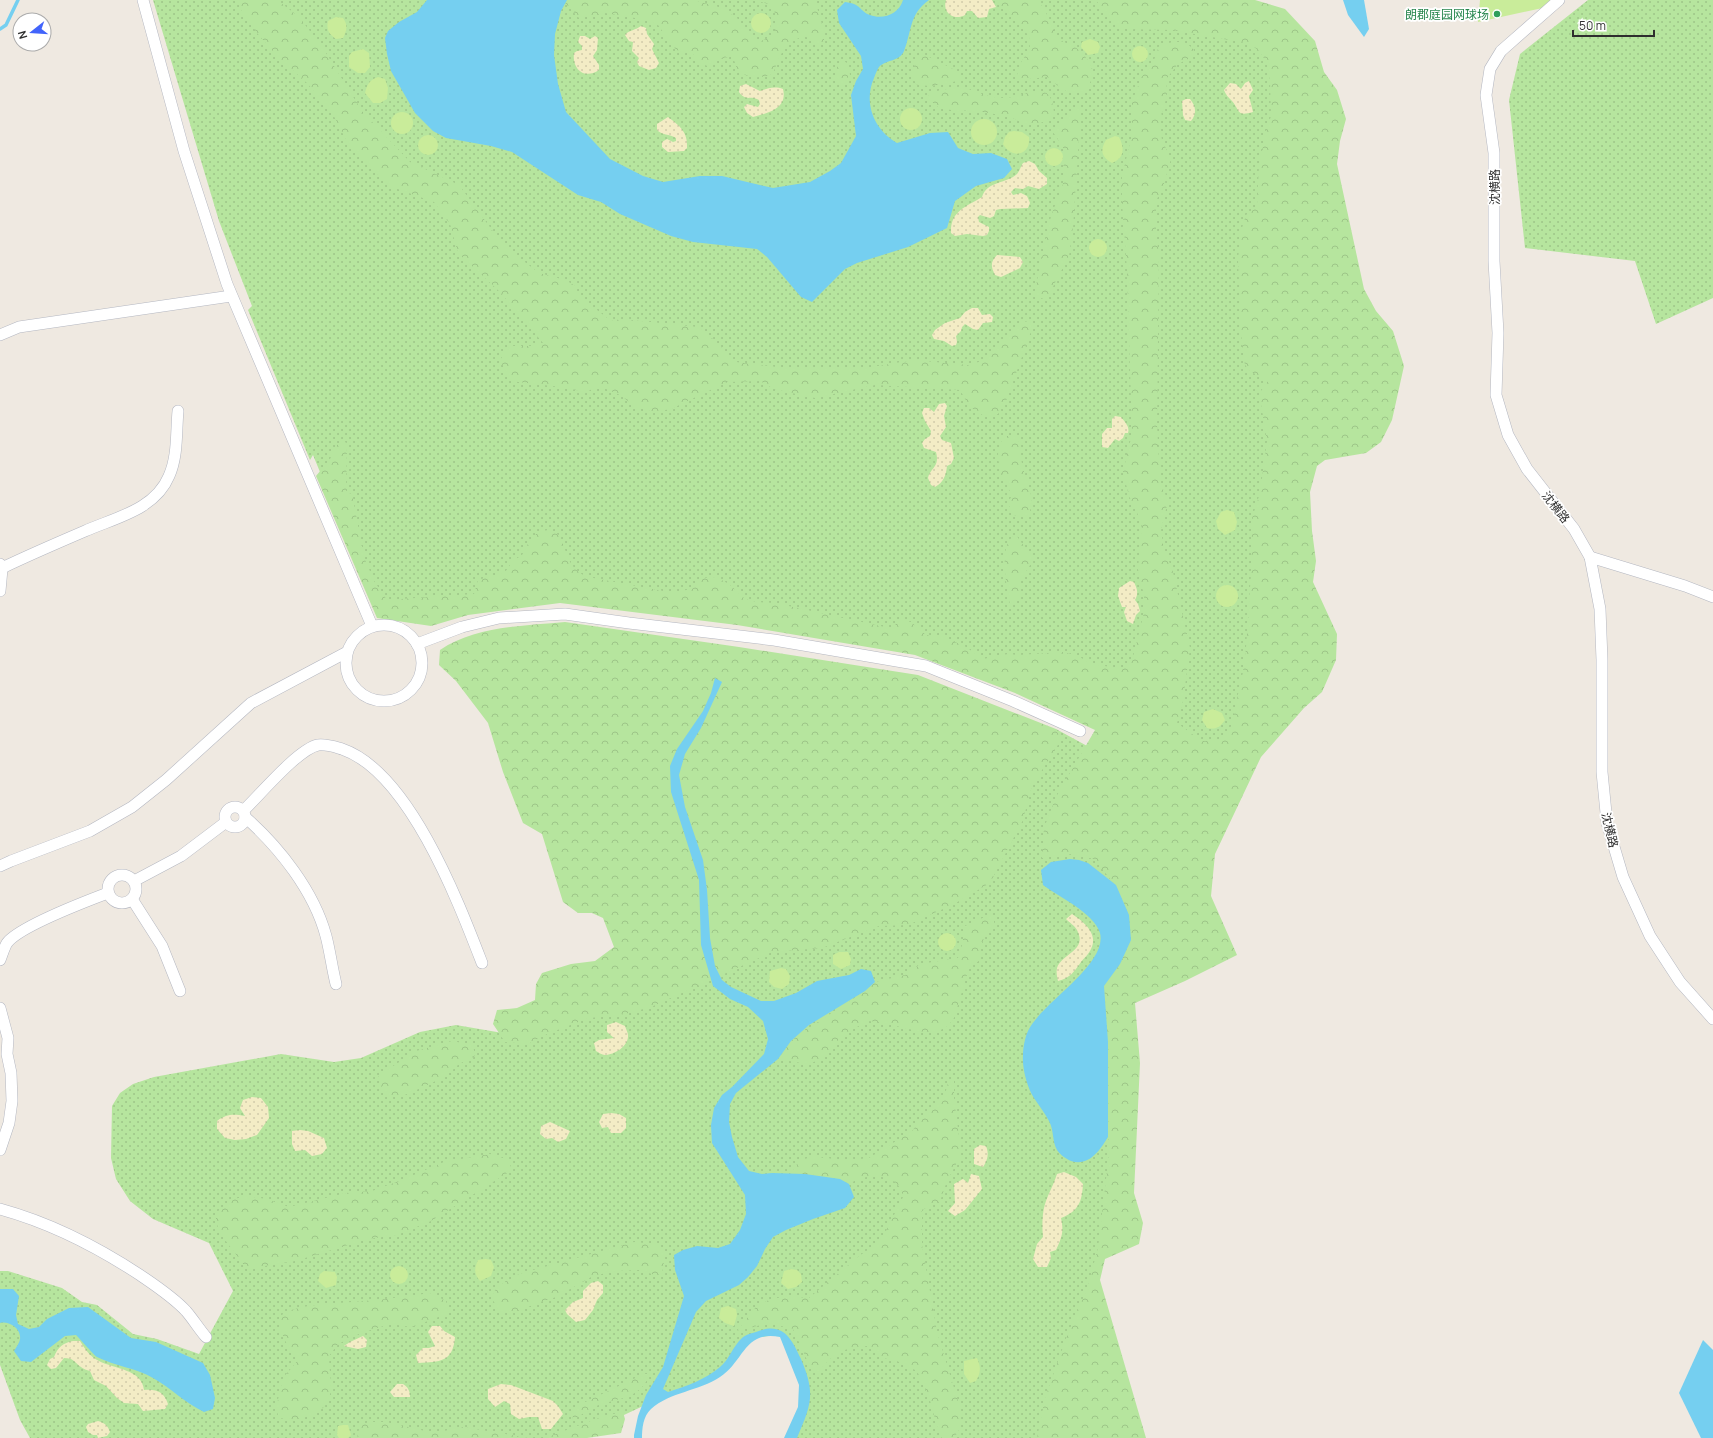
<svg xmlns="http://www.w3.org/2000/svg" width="1713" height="1438" viewBox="0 0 1713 1438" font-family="Manrope,'Noto Sans SC',sans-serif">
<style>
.grass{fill:url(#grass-dots)}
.forest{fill:url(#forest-crowns)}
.sand{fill:url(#sand-dots)}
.pitch{fill:#c9ec9a}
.water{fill:#75cff0}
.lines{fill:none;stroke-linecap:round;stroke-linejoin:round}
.stream{stroke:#75cff0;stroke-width:3.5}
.minor-casing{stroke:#b4b7c1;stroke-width:12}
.minor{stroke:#fff;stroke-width:11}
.leisure-dot{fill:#2e9e5b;stroke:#fff;stroke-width:1.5}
.labels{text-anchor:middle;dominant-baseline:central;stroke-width:3.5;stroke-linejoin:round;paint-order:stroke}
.leisure-label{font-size:12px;fill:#27864d;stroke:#fff;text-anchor:end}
.street-label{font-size:12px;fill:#2e2e2e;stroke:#fff}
</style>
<defs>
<pattern id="grass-dots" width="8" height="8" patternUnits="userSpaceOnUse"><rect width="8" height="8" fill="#b6e59e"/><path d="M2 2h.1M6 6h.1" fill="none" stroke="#9dc588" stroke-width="1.8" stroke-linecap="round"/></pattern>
<pattern id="forest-crowns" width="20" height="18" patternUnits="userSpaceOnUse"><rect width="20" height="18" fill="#b6e59e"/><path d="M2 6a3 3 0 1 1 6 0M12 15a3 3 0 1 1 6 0" fill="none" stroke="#9dc588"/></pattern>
<pattern id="sand-dots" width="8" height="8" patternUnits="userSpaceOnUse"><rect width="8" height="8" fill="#f3ecc5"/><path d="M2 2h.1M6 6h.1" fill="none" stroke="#d1cbaa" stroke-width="1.8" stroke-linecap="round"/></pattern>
</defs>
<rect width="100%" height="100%" fill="#efe9e1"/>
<g class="grass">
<path d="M153 0H1234L1283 16 1282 257 1251 701 1233 758 919 646 558 597 378 613 313 455 310 460 248 310 252 306 219 221Z"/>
<path d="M1588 0H1713V298L1656 324 1635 261 1525 248 1509 100 1520 54Z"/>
<path d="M1056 729 1188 801 1121 992 1113 1215 1064 1438H790L806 1398 781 1334 748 1339 716 1376 658 1399 575 1438H30L20 1420 0 1365V1271H8L62 1288 82 1302 97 1305 133 1334 157 1339 199 1354 233 1291 209 1243 153 1219 130 1201 116 1179 111 1158 112 1106 120 1093 133 1084 154 1077 281 1054 334 1062 361 1058 420 1032 456 1025 514 1035 980 864Z"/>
</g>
<g class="forest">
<path d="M237 0H277L298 16 321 45 362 111 410 162 459 185 503 245 539 273 565 280 576 286 578 295 611 321 622 319 698 327 713 339 736 362 794 369 872 367 913 360 968 365 982 361 1023 322 1029 321 1033 326 1006 401 998 414 984 416 969 406 960 390 875 385 815 398 774 389 760 381 727 382 671 409 654 412 636 407 620 395 599 386 586 392 561 387 510 381 500 360 510 346H530L543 343 500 292 458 253 450 224 434 202 392 187 376 173 347 142 335 118 319 98 308 84 276 55 257 33 242 12Z"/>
<path d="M567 0H694L722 8 737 18 748 34 761 41 774 36 777 19 772 5 761 2 759 0H815L824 32V42L817 45 805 36C784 42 780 55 773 74 757 79 752 78 738 72L733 57C722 57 717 59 710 67L700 63 692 53 676 50 658 25 647 20 605 13 579 18 565 3Z"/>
<path d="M994 0H1037C1048 9 1049 27 1059 38 1063 43 1070 44 1075 47 1082 52 1092 63 1093 72 1093 80 1088 86 1084 92 1065 96 1061 87 1047 77L1029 79 1022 83 1016 79 1020 64 1030 48 1029 36 1007 11Z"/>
<path d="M1096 0H1255L1285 9 1315 41 1324 72 1337 90 1346 119 1340 141 1337 164 1364 289 1376 311 1393 331 1404 366 1392 420 1381 442 1366 453 1325 460 1317 466 1310 492 1312 531 1316 561 1313 582 1337 634 1336 660 1322 692 1304 708 1261 757 1215 854 1211 896 1237 955 1185 981 1135 1003 1140 1063 1134 1193 1143 1223 1139 1244 1105 1259 1100 1280 1146 1438H1037L1045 1398 1068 1333 1087 1289 1098 1248 1108 1162V1042L1104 986 1120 964 1131 940 1129 915 1115 885 1094 859 1072 854 1042 858 1044 828 1056 797 1095 730 1015 693 915 655 737 625 560 603 468 615 431 626 377 618 316 476 330 459 336 446 342 441 347 443 346 492 352 494 364 557 374 581 387 600 474 594 478 580 505 572 513 561 522 555 529 542 538 532 548 530 559 535C568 553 567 569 588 577L674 593 694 588 702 578 716 577 729 584 745 599 757 602 775 603 894 629 897 620 911 622 926 635 942 636 966 647 983 659 1008 654 1019 655 1062 652 1076 655 1092 664 1123 669 1133 657 1144 613V596L1138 569 1142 523 1129 496 1123 472 1132 434 1127 270 1122 203V176L1132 135V102L1141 78 1154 60 1159 46C1171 41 1185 39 1194 50L1192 57 1178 64 1167 78 1166 99 1159 123 1162 140 1171 159 1163 187 1156 201V235L1159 253 1157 425 1160 482 1168 501 1161 530 1164 551 1172 568 1190 648 1183 701 1177 723 1202 741 1219 740 1230 730 1243 672 1246 648 1251 573 1252 518 1260 493 1267 441 1260 398 1261 391 1268 381 1248 370 1244 362 1241 332 1238 259 1241 231 1246 215 1257 206 1259 166 1266 131 1271 116 1270 82 1267 62 1257 49 1246 43 1172 30 1124 29C1112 22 1103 11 1096 0Z"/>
<path d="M927 56 959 72 960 80C947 84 928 88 916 84 911 74 912 67 918 57Z"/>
<path d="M846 62 849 67 850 75 843 84 838 82 835 71 839 64Z"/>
<path d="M962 86C975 92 990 98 1004 98 1026 98 1051 75 1054 113L1049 120 1037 124H1028L1006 116 977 111H955L938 107 927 97 932 92Z"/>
<path d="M1076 108H1081L1073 227 1069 256 1046 300 1034 295 1051 216 1063 184 1064 149 1053 132Z"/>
<path d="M1005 436H1018C1020 446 1020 455 1022 464 1026 484 1038 497 1027 518L1013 515 1008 503 1012 495C1003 478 990 454 1005 436Z"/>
<path d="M1016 535 1031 556 1032 562 1020 581V600L1010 604C1007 589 997 542 1016 535Z"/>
<path d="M565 622 739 647 918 675 1056 729 1061 740 1032 786 1023 820 990 883 954 904 908 925 879 926 822 948 772 952 651 1007 621 1015 589 1018 547 1034 528 1044 505 1042 493 1024 497 1010 517 1008 535 1000 536 984 542 973 571 964 595 961 614 947 603 918 592 913H578L563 902 542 834 523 823 503 772 488 723 456 681 439 665 440 650C476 626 523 626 565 622Z"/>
<path d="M989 915 993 917 995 926C981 939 981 942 980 960L969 968 954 1018 948 1026 935 1033 917 1031 880 1022 868 1021 844 1034 820 1060 807 1064 778 1059 791 1041 801 1033 865 991 875 982 905 975 920 964 958 958 963 942V927Z"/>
<path d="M452 1041 473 1045 475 1056 459 1064 446 1076 421 1088 402 1096 385 1095 378 1076 416 1051Z"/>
<path d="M954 1078V1098L960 1144 959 1159 947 1181 940 1201 922 1210V1245L937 1332 961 1411 959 1430 954 1438H942L937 1426 929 1397 917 1371 897 1361 883 1358 867 1346C841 1348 834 1353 817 1374L811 1369 793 1329 769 1323 737 1331 759 1303 785 1296 809 1298 859 1256 881 1241 903 1197C901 1179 883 1175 867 1177 861 1177 854 1181 849 1184 834 1175 808 1174 790 1174L800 1160 817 1156 843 1161 869 1158 912 1131 930 1108 944 1098 948 1083Z"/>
<path d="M490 1154 508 1159 512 1170 431 1221 397 1235 368 1239 295 1261 247 1269 219 1232 215 1214 230 1200 247 1196 266 1199 289 1207 346 1193 372 1191 402 1180 444 1162Z"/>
<path d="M634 1242 655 1244 665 1255 662 1274 655 1275 639 1270 615 1271 593 1276 556 1297 516 1311 500 1312 491 1297 497 1287 519 1274Z"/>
<path d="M430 1293 446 1301 449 1313 412 1327 390 1324 361 1333 338 1344 329 1356C329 1367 331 1378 331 1388 330 1415 301 1422 279 1418L276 1408 283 1378 299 1359 288 1347 279 1326 283 1313C307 1303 336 1304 362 1301 385 1300 407 1296 430 1293Z"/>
<path d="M644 1374H650C639 1401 617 1397 594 1407 587 1410 580 1416 573 1420 572 1412 574 1409 581 1404Z"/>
<path d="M623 1412 625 1419 621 1433 587 1438H545L604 1416Z"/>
<path d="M369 1422H386L434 1433 463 1427 530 1438H357L360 1425Z"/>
</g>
<g class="sand">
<path d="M946 0H992L996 7 989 9 987 17 978 18 972 11H967L965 15C954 21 942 13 946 0Z"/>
<path d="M641 26 646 28 647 34 654 44 652 49 659 63 656 68 649 70 639 66 637 62 639 58 632 51 633 42 629 41 625 35C629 30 636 30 641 26Z"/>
<path d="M580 36H585L590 39 595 36 598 38 597 50 593 56 599 65V70C584 80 572 69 574 53L577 51 582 50V46L578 42Z"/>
<path d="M1249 81 1253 90 1249 96 1253 112C1236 117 1240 110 1232 101 1228 97 1226 95 1224 90L1230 83 1236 84 1241 89 1245 83Z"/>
<path d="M746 84 760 91C768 88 775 86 783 89 788 109 767 113 753 117L747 113 744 107 747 104 758 107 760 104 759 100C751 95 746 102 739 92L740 86Z"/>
<path d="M1186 99H1190C1196 106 1197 114 1191 121L1185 120 1183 115 1182 101Z"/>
<path d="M668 117C680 126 688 132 687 148L684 151 668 152 662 147V142L667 139 673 142 676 141V138C670 134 661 135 657 130V124Z"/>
<path d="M1029 161 1035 164 1039 171 1047 178V184L1039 189 1028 186 1023 189 1015 188 1011 192 1013 195 1021 193 1027 196 1030 203 1028 208 1000 209 996 210 994 216 990 218 980 215 978 217 979 222 989 227V231L987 235 983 236 967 234 955 236 951 233C950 211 966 207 982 197 987 181 1006 184 1017 174 1019 172 1021 166 1023 163Z"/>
<path d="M997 255 1020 257 1023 262 1020 268 1001 277 995 275C991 267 990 262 997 255Z"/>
<path d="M972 308H978L982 315 990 314 993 317 992 322 983 323 978 330 973 329 965 324 962 327 961 331 956 336 957 342 956 345 952 346 944 341 934 339 932 335 935 330 945 323 960 318 965 312Z"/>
<path d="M945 403 947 406 944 416 946 427 940 436 942 440 951 443 954 458 951 464 947 466C946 475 944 482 935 487L931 485 928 478C931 467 940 467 936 452L924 448 922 443 925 439 930 436 931 431 925 421 922 413 924 408H929L934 412 939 404Z"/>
<path d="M1115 416 1121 417C1125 422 1130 427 1128 433H1125L1123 438 1119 441 1115 439 1108 448 1102 447V434L1107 428H1112V419Z"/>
<path d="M1130 581 1134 582C1137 589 1139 593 1135 600L1138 604 1140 611 1136 615 1133 624 1127 621 1124 612 1126 607H1122L1118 596 1119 588Z"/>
<path d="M1072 914C1083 921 1099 934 1091 949 1089 954 1084 958 1081 962 1074 972 1070 978 1058 981 1057 977 1056 972 1057 968 1062 953 1088 951 1077 930 1075 926 1069 922 1066 919Z"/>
<path d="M616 1022 625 1026C626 1029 628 1033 628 1035 629 1046 614 1055 605 1055 602 1055 598 1052 596 1051L594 1043 599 1040 614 1038 607 1032V1025Z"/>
<path d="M252 1097 261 1098 268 1107 269 1118 257 1135 246 1139 235 1140 225 1138 217 1129V1121C227 1114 233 1114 245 1116L240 1108 243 1100Z"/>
<path d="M611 1113 619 1114 626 1118V1128L621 1133H611L608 1127 602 1128 599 1122 603 1114Z"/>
<path d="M550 1122 570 1131 566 1139 558 1142 552 1138 546 1139 540 1134 541 1126Z"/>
<path d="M300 1130 308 1131 324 1138 327 1148 322 1154 312 1156 305 1150 295 1151 292 1144V1131Z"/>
<path d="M980 1145 986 1146C989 1154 988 1159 983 1167L974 1164V1149Z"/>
<path d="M1064 1172 1076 1177 1083 1184C1082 1201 1079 1211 1061 1218 1064 1232 1062 1237 1056 1250L1050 1252 1051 1258 1047 1267H1038L1033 1259 1037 1244 1043 1237C1042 1225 1042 1212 1046 1201 1049 1192 1054 1184 1057 1174Z"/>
<path d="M971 1174 979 1176 982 1189 965 1210 955 1216 948 1211 955 1203 954 1184 963 1179 968 1183Z"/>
<path d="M598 1281 603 1285V1293L597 1300 593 1310 585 1320 576 1322 567 1314 565 1310 573 1302 583 1298V1291L591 1283Z"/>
<path d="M432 1326H440L444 1331 455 1337C453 1362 440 1362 418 1363L416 1355 423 1348H429L435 1346 428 1332Z"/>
<path d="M363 1336 367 1340 366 1347 358 1349 344 1346 350 1342Z"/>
<path d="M73 1341H80C85 1349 90 1357 99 1361 114 1369 142 1369 144 1390 157 1389 164 1392 168 1404L165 1409 143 1411 138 1404 124 1403 117 1398 106 1386 94 1380 90 1371C87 1370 83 1369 81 1367 74 1362 74 1358 64 1358L56 1368 51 1369 47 1365 50 1359 54 1357C58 1347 63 1343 73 1341Z"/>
<path d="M397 1384H403C408 1387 410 1391 410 1397H394L390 1392Z"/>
<path d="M501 1384 511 1385 553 1401 558 1406 563 1414 551 1429H542L538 1417H529L519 1419 511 1414 510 1404 504 1401 495 1407 488 1399V1389Z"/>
<path d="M98 1421C105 1423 108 1426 110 1432L107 1436 98 1438 97 1435H93L88 1432 86 1427 88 1424Z"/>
</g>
<g class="pitch">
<path d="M1480 0H1558L1552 6 1478 22Z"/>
<circle cx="761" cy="23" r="10"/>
<path d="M336 17 343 18C348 25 347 30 343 38L336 39C329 34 326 30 328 21Z"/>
<path d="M1090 39 1098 42 1100 47 1098 53 1088 55 1081 47 1082 42Z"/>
<circle cx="1140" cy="54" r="8"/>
<path d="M363 49 369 53 370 67 365 73H358L349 67V56L352 52Z"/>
<path d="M378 77 385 79 388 88 387 99 380 103H373L365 93C367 85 369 80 378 77Z"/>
<circle cx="911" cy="119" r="11"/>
<circle cx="402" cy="123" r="11"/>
<circle cx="984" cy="132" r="13"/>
<path d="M1014 131 1022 132 1029 137C1031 155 1012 160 1003 144L1005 137 1009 132Z"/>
<circle cx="428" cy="145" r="10"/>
<path d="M1115 136 1119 137C1125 149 1124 158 1112 163 1101 157 1100 150 1106 140Z"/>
<circle cx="1054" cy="157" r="9"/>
<circle cx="1098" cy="248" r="9"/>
<path d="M1227 510 1234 512 1237 522 1235 530 1225 535 1218 529 1216 521 1221 512Z"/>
<circle cx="1227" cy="596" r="11"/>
<path d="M1213 709 1222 713 1225 720C1220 727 1216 730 1207 728L1202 720 1204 712Z"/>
<circle cx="947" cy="942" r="9"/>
<path d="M839 952H848L851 959 850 965 841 969 833 964V955Z"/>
<path d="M781 968 786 969 790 976 789 984 782 989 774 987 769 982 770 971Z"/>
<path d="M486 1259 491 1260 494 1267 491 1276 480 1281C474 1274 474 1269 478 1260Z"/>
<circle cx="399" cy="1275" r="9"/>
<path d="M791 1269 797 1270 801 1274 802 1282 796 1287 788 1289 781 1283 784 1271Z"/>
<path d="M324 1271 335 1272 337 1277 336 1285 326 1288 318 1281 320 1274Z"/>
<path d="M728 1306 736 1309 737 1315 734 1326 725 1323 719 1318 721 1308Z"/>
<path d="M977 1358C981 1367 981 1372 976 1381L970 1383 964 1374V1361Z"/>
<path d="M343 1425H348L351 1435 348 1438H339L337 1435 338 1426Z"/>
</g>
<g class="water">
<path d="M427 0H567L561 11 555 34 554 55 558 84 566 112 610 159 643 176 663 182 700 176H722L773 188 810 182 830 171 841 163 856 136 851 95 856 81 863 69 861 56 839 23 837 10 845 2C862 4 859 11 870 15 883 20 899 14 903 0H929C909 14 912 31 904 51 899 62 887 59 879 67 877 70 875 75 874 78 863 103 874 130 897 143L930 133 948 132 958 148 973 154 991 153 1007 159 1012 169 1004 178 976 186 955 201 947 228 908 247 857 263 845 269 812 302 801 297 767 257 757 249 693 242 671 236 620 214 601 202 578 195 512 152 491 146 446 138 433 131 415 113 391 71 387 54 385 38 388 31 399 22 417 12Z"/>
<path d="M1343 0H1364L1369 29 1364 37 1348 15Z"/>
<path d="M715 678 722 682 701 728 685 754 679 775 685 807 703 860 707 890 710 938 715 966 722 980 731 987 761 1001H774L796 993 817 981 849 975 861 969 871 971 875 982 865 991 809 1025 791 1041 778 1059 736 1093 730 1104 729 1122 732 1137 738 1157 749 1171 762 1174 772 1173 805 1174 840 1179 849 1184 854 1197 845 1208 813 1219 786 1230 773 1237 765 1249 757 1266 748 1277 739 1285 706 1301 696 1312 663 1389 668 1392C686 1386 705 1380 720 1367 729 1360 733 1346 742 1338 745 1335 752 1333 756 1332 783 1321 791 1338 801 1359 816 1394 811 1405 797 1438H784L798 1407 799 1385 780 1337C744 1330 744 1362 720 1377 699 1391 670 1392 651 1409 643 1416 642 1429 642 1438H634V1435L638 1416 646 1395 663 1367 684 1296 675 1270 674 1255 683 1250 697 1246 718 1248 730 1244 740 1230 746 1214 745 1195 712 1143 711 1125 714 1108 722 1095 732 1087 764 1054 768 1039 763 1021 748 1007 730 999 713 986 701 945 699 880 671 792 670 766 677 749 703 711 711 693Z"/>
<path d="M1070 859 1079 860 1088 863 1116 885 1129 915 1131 940 1120 964 1104 986 1108 1042V1137C1100 1150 1089 1167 1071 1161 1067 1159 1060 1155 1057 1150 1052 1141 1054 1130 1049 1121 1045 1113 1039 1106 1034 1098 1027 1087 1022 1068 1023 1055 1023 1048 1025 1037 1028 1031 1040 1004 1108 965 1100 933 1094 913 1059 897 1043 885L1041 870 1051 862Z"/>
<path d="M0 1289H13L19 1296 16 1315 18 1324 29 1329 39 1327 47 1319 69 1308 88 1307 131 1338 156 1342 203 1363 210 1375 212 1384 215 1398 213 1409 204 1412C185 1403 171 1388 153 1378 136 1368 115 1366 97 1357 94 1355 81 1340 76 1335L65 1336 31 1362 21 1361 14 1351C17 1346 21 1341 20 1336 19 1327 8 1321 0 1323Z"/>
<path d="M1703 1340 1713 1350V1438H1701L1679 1393Z"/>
</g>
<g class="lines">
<path class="stream" d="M0 29 6 25 18 0"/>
<g class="minor-casing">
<g id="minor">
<path d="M143 0 184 151 227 284 372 626"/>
<path d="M1559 0 1501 51 1490 69 1486 95 1494 153V261L1498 333 1496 395 1508 435 1527 469 1574 529 1590 557 1600 609 1602 660V772L1607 823 1623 877 1650 936 1680 982 1713 1019"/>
<path d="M0 335 19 327 231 296"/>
<path d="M1590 557 1685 586 1713 597"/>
<path d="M0 564 2 569 0 591"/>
<path d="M2 568C29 555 57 543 85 531 114 518 155 510 169 476 178 456 176 432 178 411"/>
<circle cx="384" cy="663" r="38"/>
<path d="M417 644 462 627 499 618 565 614 629 623 774 640 926 666 1013 701 1080 731"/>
<circle cx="235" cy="817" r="10"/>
<path d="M243 811C259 796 298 749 318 745 326 744 335 747 342 749 409 772 458 901 482 963"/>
<path d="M245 817C279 847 314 891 326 936 330 951 332 968 336 984"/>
<path d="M0 866 11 861 90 831 132 807 166 780 251 703 347 652"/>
<circle cx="122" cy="889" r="14"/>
<path d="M134 881 181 856 226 822"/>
<path d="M132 899 162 946 180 991"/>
<path d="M0 960C2 955 4 948 7 943 20 926 87 901 108 893"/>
<path d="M0 1008 8 1038 7 1054 11 1073 12 1101 9 1123 0 1150"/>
<path d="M0 1209C51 1223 96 1246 140 1275 156 1286 173 1297 186 1311 193 1319 199 1329 206 1337"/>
</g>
</g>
<use href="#minor" class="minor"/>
</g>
<circle class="leisure-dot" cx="1497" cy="14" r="4"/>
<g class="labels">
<g class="leisure-label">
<text x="1489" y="14">朗郡庭园网球场</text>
</g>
<g class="street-label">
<text transform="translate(1494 187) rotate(-90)">沈横路</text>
<text transform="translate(1556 507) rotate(52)">沈横路</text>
<text transform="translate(1610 830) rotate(77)">沈横路</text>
</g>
</g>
<g transform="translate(32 32) rotate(253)"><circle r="19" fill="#ffffff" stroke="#ababab"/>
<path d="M0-3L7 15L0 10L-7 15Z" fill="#4264fb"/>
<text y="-6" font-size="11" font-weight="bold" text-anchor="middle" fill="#2e2e2e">N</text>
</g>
<path d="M1573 30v6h81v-6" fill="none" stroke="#2e2e2e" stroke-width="2"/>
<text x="1579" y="30" font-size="12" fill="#2e2e2e" stroke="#ffffff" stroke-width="3" paint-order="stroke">50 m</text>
</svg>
